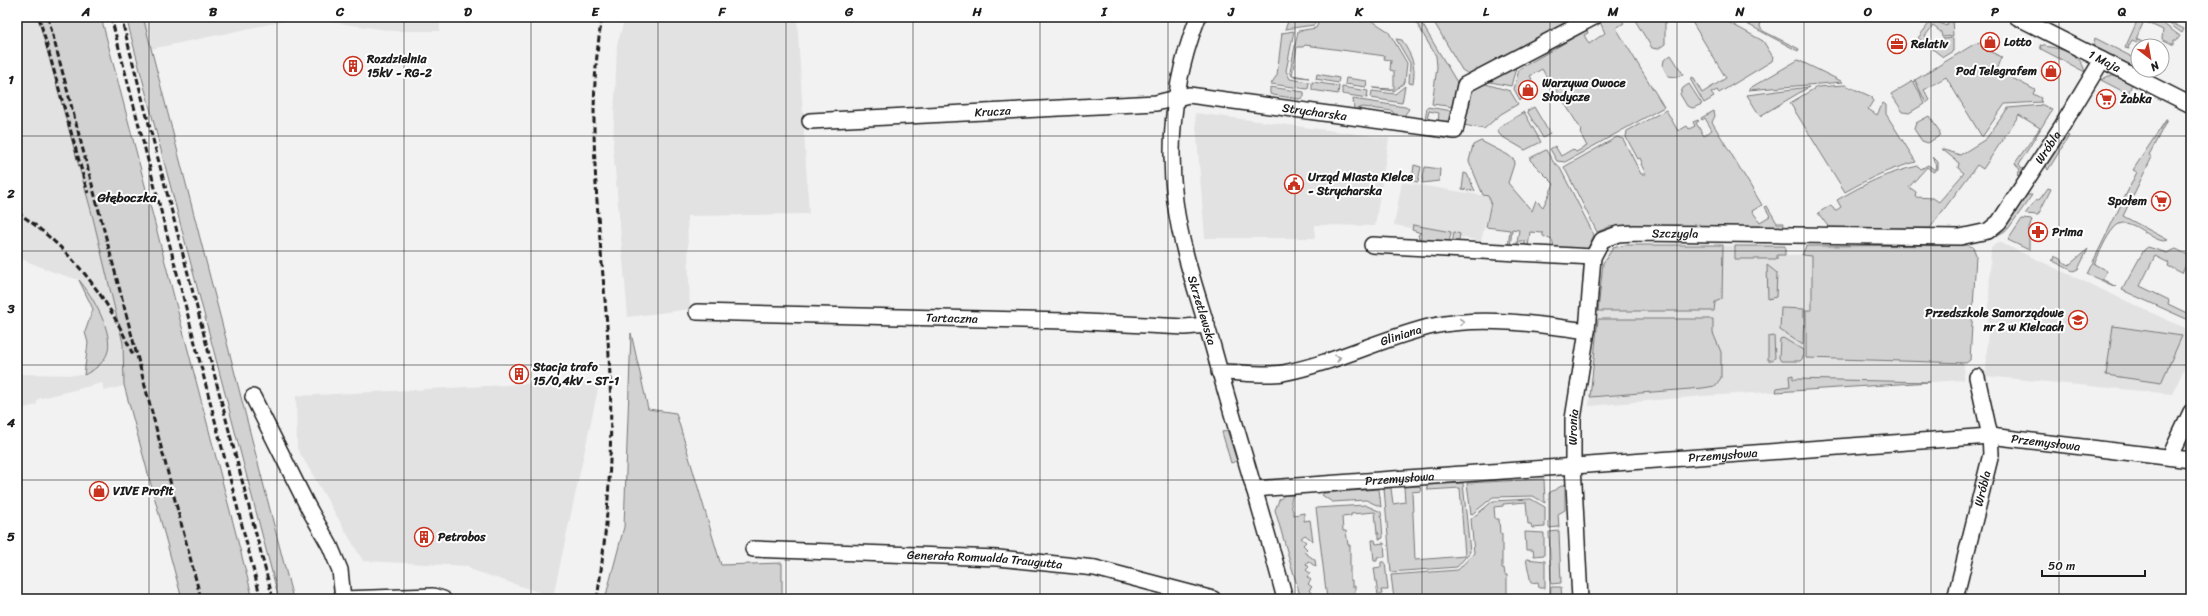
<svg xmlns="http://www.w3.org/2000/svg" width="2208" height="616" viewBox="0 0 2208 616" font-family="Sriracha,sans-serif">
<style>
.built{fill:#e2e2e2}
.green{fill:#d2d2d2;stroke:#777}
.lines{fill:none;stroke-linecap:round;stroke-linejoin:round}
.minor-casing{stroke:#1c1c1c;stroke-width:18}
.minor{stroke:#fff;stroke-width:15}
.rail{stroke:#1c1c1c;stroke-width:3;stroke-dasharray:6 3;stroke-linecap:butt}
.oneway{stroke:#999}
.grid{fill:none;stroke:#1c1c1c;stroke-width:1;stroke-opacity:0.55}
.labels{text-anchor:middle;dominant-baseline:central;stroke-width:4;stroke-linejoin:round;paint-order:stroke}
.poi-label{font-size:12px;font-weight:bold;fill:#1c1c1c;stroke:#fff;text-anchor:start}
.street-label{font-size:12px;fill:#1c1c1c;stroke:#fff}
.neighbourhood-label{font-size:13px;font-weight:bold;fill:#1c1c1c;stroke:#fff}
.neatline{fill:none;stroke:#1c1c1c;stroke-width:1.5}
.grid-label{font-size:13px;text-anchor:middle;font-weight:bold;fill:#1c1c1c}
</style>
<rect width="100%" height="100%" fill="#f2f2f2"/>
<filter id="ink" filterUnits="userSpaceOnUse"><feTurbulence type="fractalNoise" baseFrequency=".025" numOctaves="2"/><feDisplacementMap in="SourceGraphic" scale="8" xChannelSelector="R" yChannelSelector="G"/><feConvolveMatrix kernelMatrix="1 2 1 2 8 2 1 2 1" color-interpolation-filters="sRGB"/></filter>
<g filter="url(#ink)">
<g class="built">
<path d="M17 17H64L182 599 124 386 104 391 102 383 38 399 36 405 17 410V374L84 375 88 343 85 332 93 309 79 280 53 272 17 257Z"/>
<path d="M143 17H304L151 49Z"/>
<path d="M310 17H440V31H394L331 22Z"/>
<path d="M625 17H797L809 214 687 216 690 309 628 317 613 147 617 45Z"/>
<path d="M1195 113 1389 138 1375 226 1315 225V238H1205Z"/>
<path d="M1402 182 1492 197 1481 241 1394 225Z"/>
<path d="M1999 242 2191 331V355L2172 394 1986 376 1991 247Z"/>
<path d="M1625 245 1785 246V255L1971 250 1963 380 1703 396 1589 406 1603 263 1613 248Z"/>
<path d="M600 380 553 597 472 570 468 566 363 561 297 448 296 396Z"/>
</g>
<g class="green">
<path d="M38 17H101L253 599H182L124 385 123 343 92 214Z"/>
<path d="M126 17H143L292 595 289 599H279Z"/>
<path d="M1290 17H1318L1314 25 1285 29Z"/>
<path d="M1321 17H1366L1388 31 1407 63 1405 82 1394 91 1373 88 1394 89V71L1390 70 1391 60 1384 59 1385 56 1305 45 1303 47H1297L1292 75 1309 78 1292 76 1290 71 1298 31 1316 28Z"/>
<path d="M1413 17H1418L1458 84 1454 107 1432 104 1437 67 1436 56Z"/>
<path d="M1431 17H1577L1470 75 1462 70Z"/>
<path d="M1610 17H1619L1624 23 1616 28 1664 107 1565 162 1557 161 1550 149 1555 146 1561 156 1573 149 1576 152 1587 146 1580 133 1582 131 1552 83H1550L1542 69 1530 76 1532 79 1520 87 1525 97 1520 100 1514 89 1519 69 1587 30 1588 33 1584 35 1589 44 1605 33 1600 22Z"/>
<path d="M1633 17H1665V44L1658 49 1652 48Z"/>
<path d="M1689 17H1719L1763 41 1773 57 1772 61 1719 93 1717 90 1711 93 1714 97 1704 103 1690 79 1693 77 1702 93 1726 78Z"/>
<path d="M1734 17H1753L1756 20 1758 19 1761 20 1760 27 1763 31 1799 49 1798 51Z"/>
<path d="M1934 17H1940L1938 22 1946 26 1952 17 1953 36 1942 37 1941 32 1933 26 1925 36 1939 46 1942 39 1953 38V51L1943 57 1918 38Z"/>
<path d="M2139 17H2154L2180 36 2177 40H2174V45L2162 39 2163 30 2144 21 2136 39 2147 44 2146 46H2140L2142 44 2132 40 2128 47 2129 49 2125 48Z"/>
<path d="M2160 17H2175L2172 23 2184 29 2182 33Z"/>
<path d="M1294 31 1286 71 1290 79 1309 82 1308 89 1271 84 1277 75 1282 33Z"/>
<path d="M2095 38 2138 60V69L2093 46Z"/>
<path d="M1396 39 1402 40C1412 58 1416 62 1413 84L1409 83 1410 63Z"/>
<path d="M1982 42V48L2002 57 1997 70 2035 90 2033 94 2041 98 2040 101 2042 102 2005 104 1982 137 1946 77 1924 90 1930 100 1926 103 1915 80 1976 43 1977 44Z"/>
<path d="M2040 45C2059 49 2080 50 2085 72L2041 49Z"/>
<path d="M1671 55 1683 74 1677 77 1668 76 1663 66 1664 60Z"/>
<path d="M1798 60 1843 82 1748 90 1750 88Z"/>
<path d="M1517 64 1511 86 1485 81Z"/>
<path d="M1317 74 1339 78 1338 83 1316 79Z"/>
<path d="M2108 76H2115L2132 84 2128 94 2101 80Z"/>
<path d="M1346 78 1367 81 1366 87 1345 84Z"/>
<path d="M1913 81 1920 93 1924 104 1909 113 1903 112 1891 94Z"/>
<path d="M1312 82 1339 86 1338 94 1312 90Z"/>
<path d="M1482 83 1510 91 1518 104 1501 114 1484 129 1464 125C1464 110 1468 91 1482 83Z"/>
<path d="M1689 84 1702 104 1693 108 1687 106 1680 94 1683 88Z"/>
<path d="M1845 85 1872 97 1873 101 1868 109 1877 115 1883 103 1886 105V114L1916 162C1886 170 1872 177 1845 192L1790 103 1817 87Z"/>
<path d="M1405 86 1402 103 1371 98 1372 91 1395 94Z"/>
<path d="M1270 87 1304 92V97L1299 99 1273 95 1270 94Z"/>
<path d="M1342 87 1368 91 1367 98 1342 94Z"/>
<path d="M1809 87 1760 116 1747 95Z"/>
<path d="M1353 99 1405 107 1409 109 1403 117H1396L1392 111 1363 107 1354 110Z"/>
<path d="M2043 105 2052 110 2019 164 2023 170 2018 176 2017 175 2020 170 2015 163 2040 128 2019 115 1983 169 1977 165 1930 228 1830 229 1818 213 1831 205 1835 211 1841 207 1837 200C1865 184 1885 173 1918 166L1921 169 1928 165 1935 170 1937 167 1933 157 1938 162V169L1933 172 1927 167 1909 187 1916 192 1915 197 1933 198 1939 202 1964 173 1958 168 1959 163 1942 149 1960 155 1986 139 2008 108Z"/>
<path d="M1427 107 1453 111 1450 121 1438 122 1439 113 1429 111 1427 120H1425Z"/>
<path d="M1534 107 1550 134 1543 138 1527 111Z"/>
<path d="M1666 110 1678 131 1687 126 1689 129 1695 126 1693 122 1698 120 1699 121 1696 123 1704 136 1712 130 1705 118 1702 120 1701 118 1714 111 1715 116 1712 122 1715 127 1762 205 1752 211 1760 222 1770 216 1765 207 1767 206 1777 223H1784L1783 228 1609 227 1597 232 1564 167 1617 137 1623 139 1641 174H1646L1641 164 1642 163 1640 158 1638 159 1626 137 1627 131Z"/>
<path d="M1524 112 1541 142 1525 150 1501 136 1497 131 1502 125Z"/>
<path d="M1929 116 1940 132 1939 136 1928 143 1922 141 1914 129 1916 123Z"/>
<path d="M2166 120H2167L2149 155 2152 157 2123 216 2168 240C2154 247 2129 210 2114 228 2105 238 2100 253 2094 264L2107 271 2102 279 2116 287 2087 274 2137 172 2133 170Z"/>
<path d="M2064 134 2069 136 2048 170 2045 164Z"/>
<path d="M1481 141 1508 155 1515 161 1508 183 1532 211 1536 200 1543 207 1554 184 1530 160V158L1546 150 1554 163 1559 166 1594 235 1588 248 1584 251 1554 248 1552 240 1543 236V233L1530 232 1528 247 1524 249 1525 241H1519L1518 249H1516L1519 230 1512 229 1510 248H1508L1510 230 1486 227 1491 202 1488 196 1483 195 1469 161 1473 145Z"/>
<path d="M1414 165 1421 167 1418 182 1412 181Z"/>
<path d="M1425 167 1440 169 1439 181 1422 183Z"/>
<path d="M1464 173 1467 174 1475 191 1462 189Z"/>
<path d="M2048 188 2051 189 2038 215 2025 214 2035 201 2040 199Z"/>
<path d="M2026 195H2032L2008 229 1998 235Z"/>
<path d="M2022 219 2032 220 2029 229V250L2008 240Z"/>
<path d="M1413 225 1451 232 1449 243 1452 244 1454 232 1460 234 1458 245 1419 241 1420 240 1418 235 1421 233 1412 230Z"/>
<path d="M1625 245H1723L1722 299 1715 302 1714 311H1598L1603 263 1613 248Z"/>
<path d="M1966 245 1973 247 1976 255 1970 360 1966 363 1806 358V310H1812V256L1802 255 1806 246Z"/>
<path d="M1735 246H1785V255H1777V259H1735Z"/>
<path d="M2148 247 2167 253 2176 249 2188 255 2191 248V259L2189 258 2182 273 2168 266 2169 263 2155 256 2140 286 2169 300 2168 304 2191 315V321L2122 290 2144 250Z"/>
<path d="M2088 249 2078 269 2073 271 2051 260H2053L2054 256 2062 260 2063 263H2066L2069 265Z"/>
<path d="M1767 265 1777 273 1776 297 1768 299Z"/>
<path d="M79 280C92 295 115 334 107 354 102 365 94 370 84 375L88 343 85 332 93 309Z"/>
<path d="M1781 308 1804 309 1803 345 1780 330Z"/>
<path d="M1598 319H1713V333L1721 352V378L1715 386 1703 388 1590 397Z"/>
<path d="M2113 326 2182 336 2161 383 2106 375Z"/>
<path d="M631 333 648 409 676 413 721 565 782 563V599H605L624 527Z"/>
<path d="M1774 336 1775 358 1772 360H1768V337Z"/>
<path d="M1783 338 1803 350V358L1800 361H1781L1779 358 1780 339Z"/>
<path d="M1793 375V379L1930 382 1776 392 1777 388 1790 386 1789 376Z"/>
<path d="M1227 430 1237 461 1231 463 1222 432Z"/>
<path d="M1544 479 1545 503 1533 496 1493 497 1471 515 1467 483Z"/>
<path d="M1463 483 1470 552 1457 567 1391 572 1384 488H1391L1393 504 1405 502 1404 487 1420 486 1421 491 1412 492 1415 560 1465 556 1460 488 1428 490 1427 485Z"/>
<path d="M1565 484V510L1558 514 1559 527 1549 528V493Z"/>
<path d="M1379 489 1381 507 1366 500 1332 502 1322 495 1324 493Z"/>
<path d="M1285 495H1293C1289 502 1292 507 1294 515L1304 513V521L1310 520 1313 541 1305 535 1301 538 1306 542 1303 545 1307 549 1304 552 1315 560 1316 567 1308 561 1306 564 1309 567 1306 570 1310 573 1307 577 1311 580 1308 584 1312 587 1309 590 1312 594 1309 597 1311 599H1301L1275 510 1279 500Z"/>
<path d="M1531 499 1545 507V527L1532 528 1531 524H1528L1526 502 1503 504V506L1494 507 1495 519H1499L1500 534H1502V568H1504L1505 575H1507V599H1394L1391 575 1458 570 1474 553 1471 519 1493 501Z"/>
<path d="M1365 505 1381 512 1383 538 1379 539V533H1377L1375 512 1351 514V516L1342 517 1343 531H1346L1348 545H1350V580H1352V586H1355V592L1353 593V599H1327L1316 508Z"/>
<path d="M1559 531 1561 583 1551 584 1549 532Z"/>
<path d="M1525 532 1544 533V555L1534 556 1533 550H1526Z"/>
<path d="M1372 540H1375L1376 544 1384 543 1385 557H1377V561H1374Z"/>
<path d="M1526 559 1545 561V588H1539L1538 582 1531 583Z"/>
<path d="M1381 562H1385L1388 590H1381L1382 594 1378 595 1374 568 1381 567Z"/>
<path d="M1551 587H1561L1562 599H1550Z"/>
</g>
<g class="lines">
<g class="minor-casing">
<g id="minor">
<path id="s1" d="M1198 17C1175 76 1167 137 1175 201 1181 250 1199 298 1213 347 1236 431 1263 514 1285 599"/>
<path id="s2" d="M2017 17 2191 105"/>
<path id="s3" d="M810 121 1156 103 1189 95 1455 131 1465 85 1594 17"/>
<path d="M1372 245 1593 257"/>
<path id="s4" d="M697 312 1066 321 1185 327 1207 325"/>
<path id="s5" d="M1219 372C1238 372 1265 376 1283 373 1335 363 1382 338 1433 326 1483 316 1537 324 1587 331"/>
<path d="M253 397 308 507 330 546 340 570 343 599"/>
<path d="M2170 456 2191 412"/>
<path id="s6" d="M1254 489 1990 436 2191 460"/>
<path id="s7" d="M753 549 998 558 1095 568 1213 599"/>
<path d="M342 599 433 596 443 599"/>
<path id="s8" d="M1580 599 1573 465V419L1587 331 1593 257 1602 240 1618 234 1634 233 1960 237 1988 231 1999 222 2062 126 2102 60"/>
<path id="s9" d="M1955 599 1991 454 1990 436 1977 377"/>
</g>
</g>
<use href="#minor" class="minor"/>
<g class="rail">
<path d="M39 17 88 193"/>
<path d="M48 17 201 599"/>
<path d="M111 17 261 599"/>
<path d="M121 17 273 599"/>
<path d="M17 212C70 248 108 296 133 355"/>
<path d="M597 599C610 513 614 426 608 340 601 233 584 123 602 17"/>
</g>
</g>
<defs><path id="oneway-chevron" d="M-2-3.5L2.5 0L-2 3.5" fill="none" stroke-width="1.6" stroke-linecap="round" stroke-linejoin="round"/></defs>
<g class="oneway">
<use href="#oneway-chevron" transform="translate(1462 322) rotate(-4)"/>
<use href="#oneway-chevron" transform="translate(1338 358) rotate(-18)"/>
</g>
</g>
<path class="grid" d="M149 17V599M277 17V599M404 17V599M531 17V599M658 17V599M786 17V599M913 17V599M1040 17V599M1168 17V599M1295 17V599M1422 17V599M1550 17V599M1677 17V599M1804 17V599M1931 17V599M2059 17V599M17 136H2191M17 251H2191M17 365H2191M17 480H2191"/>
<defs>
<g id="shop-ring" transform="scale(1)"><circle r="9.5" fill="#fff" stroke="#c8321e" stroke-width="1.5"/><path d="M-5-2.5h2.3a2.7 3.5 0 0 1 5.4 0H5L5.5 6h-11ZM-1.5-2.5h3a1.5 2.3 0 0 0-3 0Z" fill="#c8321e"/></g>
<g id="office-ring" transform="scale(1)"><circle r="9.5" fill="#fff" stroke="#c8321e" stroke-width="1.5"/><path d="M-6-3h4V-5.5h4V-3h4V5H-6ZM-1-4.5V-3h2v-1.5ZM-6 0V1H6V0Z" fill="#c8321e"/></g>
<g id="building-ring" transform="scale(1)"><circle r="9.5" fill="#fff" stroke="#c8321e" stroke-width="1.5"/><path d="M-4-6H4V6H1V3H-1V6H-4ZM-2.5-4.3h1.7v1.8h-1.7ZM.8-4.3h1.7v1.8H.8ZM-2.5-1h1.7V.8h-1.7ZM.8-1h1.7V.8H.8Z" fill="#c8321e"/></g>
<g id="supermarket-ring" transform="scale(1)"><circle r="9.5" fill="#fff" stroke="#c8321e" stroke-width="1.5"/><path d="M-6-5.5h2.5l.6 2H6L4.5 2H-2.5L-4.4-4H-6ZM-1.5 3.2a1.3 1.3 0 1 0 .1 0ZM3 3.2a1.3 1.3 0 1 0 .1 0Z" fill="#c8321e"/></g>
<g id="civic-ring" transform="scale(1)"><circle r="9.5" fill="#fff" stroke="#c8321e" stroke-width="1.5"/><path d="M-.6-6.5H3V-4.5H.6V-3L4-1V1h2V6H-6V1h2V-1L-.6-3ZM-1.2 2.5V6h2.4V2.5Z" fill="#c8321e"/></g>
<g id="pharmacy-ring" transform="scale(1)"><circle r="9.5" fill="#fff" stroke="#c8321e" stroke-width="1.5"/><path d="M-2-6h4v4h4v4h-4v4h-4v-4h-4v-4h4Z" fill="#c8321e"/></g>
<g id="school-ring" transform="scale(1)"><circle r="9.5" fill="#fff" stroke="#c8321e" stroke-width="1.5"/><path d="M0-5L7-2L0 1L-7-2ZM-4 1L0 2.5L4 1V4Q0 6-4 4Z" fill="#c8321e"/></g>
</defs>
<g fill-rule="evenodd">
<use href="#shop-ring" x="1990" y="42"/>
<use href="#office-ring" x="1897" y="44"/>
<use href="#building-ring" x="353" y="66"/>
<use href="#shop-ring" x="2051" y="71"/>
<use href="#shop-ring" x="1528" y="90"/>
<use href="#supermarket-ring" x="2106" y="99"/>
<use href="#civic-ring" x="1294" y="184"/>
<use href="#supermarket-ring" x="2161" y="201"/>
<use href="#pharmacy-ring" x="2038" y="232"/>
<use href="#school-ring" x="2078" y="320"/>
<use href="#building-ring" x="519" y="374"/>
<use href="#shop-ring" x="99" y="491"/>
<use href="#building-ring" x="424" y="537"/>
</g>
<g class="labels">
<g class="poi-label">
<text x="2004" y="42">Lotto</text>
<text x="1911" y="44">Relativ</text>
<text x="367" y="59">Rozdzielnia<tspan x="367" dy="14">15kV - RG-2</tspan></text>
<text x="2037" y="71" text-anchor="end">Pod Telegrafem</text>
<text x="1542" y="83">Warzywa Owoce<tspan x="1542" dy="14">Słodycze</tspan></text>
<text x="2120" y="99">Żabka</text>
<text x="1308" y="177">Urząd Miasta Kielce<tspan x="1308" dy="14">- Strycharska</tspan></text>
<text x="2147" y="201" text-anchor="end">Społem</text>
<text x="2052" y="232">Prima</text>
<text x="2064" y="313" text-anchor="end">Przedszkole Samorządowe<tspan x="2064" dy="14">nr 2 w Kielcach</tspan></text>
<text x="533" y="367">Stacja trafo<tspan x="533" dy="14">15/0,4kV - ST-1</tspan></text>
<text x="113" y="491">VIVE Profit</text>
<text x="438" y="537">Petrobos</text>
</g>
<g class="street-label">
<text stroke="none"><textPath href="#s2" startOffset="98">1 Maja</textPath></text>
<text stroke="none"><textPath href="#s3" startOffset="183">Krucza</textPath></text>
<text stroke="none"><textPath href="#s3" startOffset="507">Strycharska</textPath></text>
<text stroke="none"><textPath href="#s8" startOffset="854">Wróbla</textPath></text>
<text stroke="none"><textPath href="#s8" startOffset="437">Szczygla</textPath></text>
<text stroke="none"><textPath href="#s1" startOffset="300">Skrzetlewska</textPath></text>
<text stroke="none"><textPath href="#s4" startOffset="255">Tartaczna</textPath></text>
<text stroke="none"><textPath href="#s5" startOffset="188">Gliniana</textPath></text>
<text stroke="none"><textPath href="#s8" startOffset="172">Wronia</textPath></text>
<text stroke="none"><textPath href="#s6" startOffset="794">Przemysłowa</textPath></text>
<text stroke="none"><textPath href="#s6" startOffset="470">Przemysłowa</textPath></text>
<text stroke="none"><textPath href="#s6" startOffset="146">Przemysłowa</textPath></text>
<text stroke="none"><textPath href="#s9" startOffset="114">Wróbla</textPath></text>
<text stroke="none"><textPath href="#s7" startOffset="232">Generała Romualda Traugutta</textPath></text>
</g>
<g class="neighbourhood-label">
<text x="127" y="197">Głęboczka</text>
</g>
</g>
<rect width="2208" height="616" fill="none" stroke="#fff" stroke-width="44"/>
<g transform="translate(2150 58) rotate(149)"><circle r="19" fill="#ffffff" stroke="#a4a4a4"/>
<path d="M0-3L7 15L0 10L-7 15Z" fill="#c8321e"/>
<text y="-6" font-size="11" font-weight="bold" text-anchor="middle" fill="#1c1c1c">N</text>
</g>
<path d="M2042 570v6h103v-6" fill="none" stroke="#1c1c1c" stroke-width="2"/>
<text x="2048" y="570" font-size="12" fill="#1c1c1c" stroke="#ffffff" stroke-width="3" paint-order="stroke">50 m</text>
<rect x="22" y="22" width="2164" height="572" class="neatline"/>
<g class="grid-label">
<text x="86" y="16">A</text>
<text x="213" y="16">B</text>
<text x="340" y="16">C</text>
<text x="468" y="16">D</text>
<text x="595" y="16">E</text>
<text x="722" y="16">F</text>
<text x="849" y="16">G</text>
<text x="977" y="16">H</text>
<text x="1104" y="16">I</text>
<text x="1231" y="16">J</text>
<text x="1359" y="16">K</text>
<text x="1486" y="16">L</text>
<text x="1613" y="16">M</text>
<text x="1740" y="16">N</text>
<text x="1868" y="16">O</text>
<text x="1995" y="16">P</text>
<text x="2122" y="16">Q</text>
<text x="11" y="84">1</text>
<text x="11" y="198">2</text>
<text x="11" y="313">3</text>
<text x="11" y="427">4</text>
<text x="11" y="541">5</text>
</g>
</svg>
